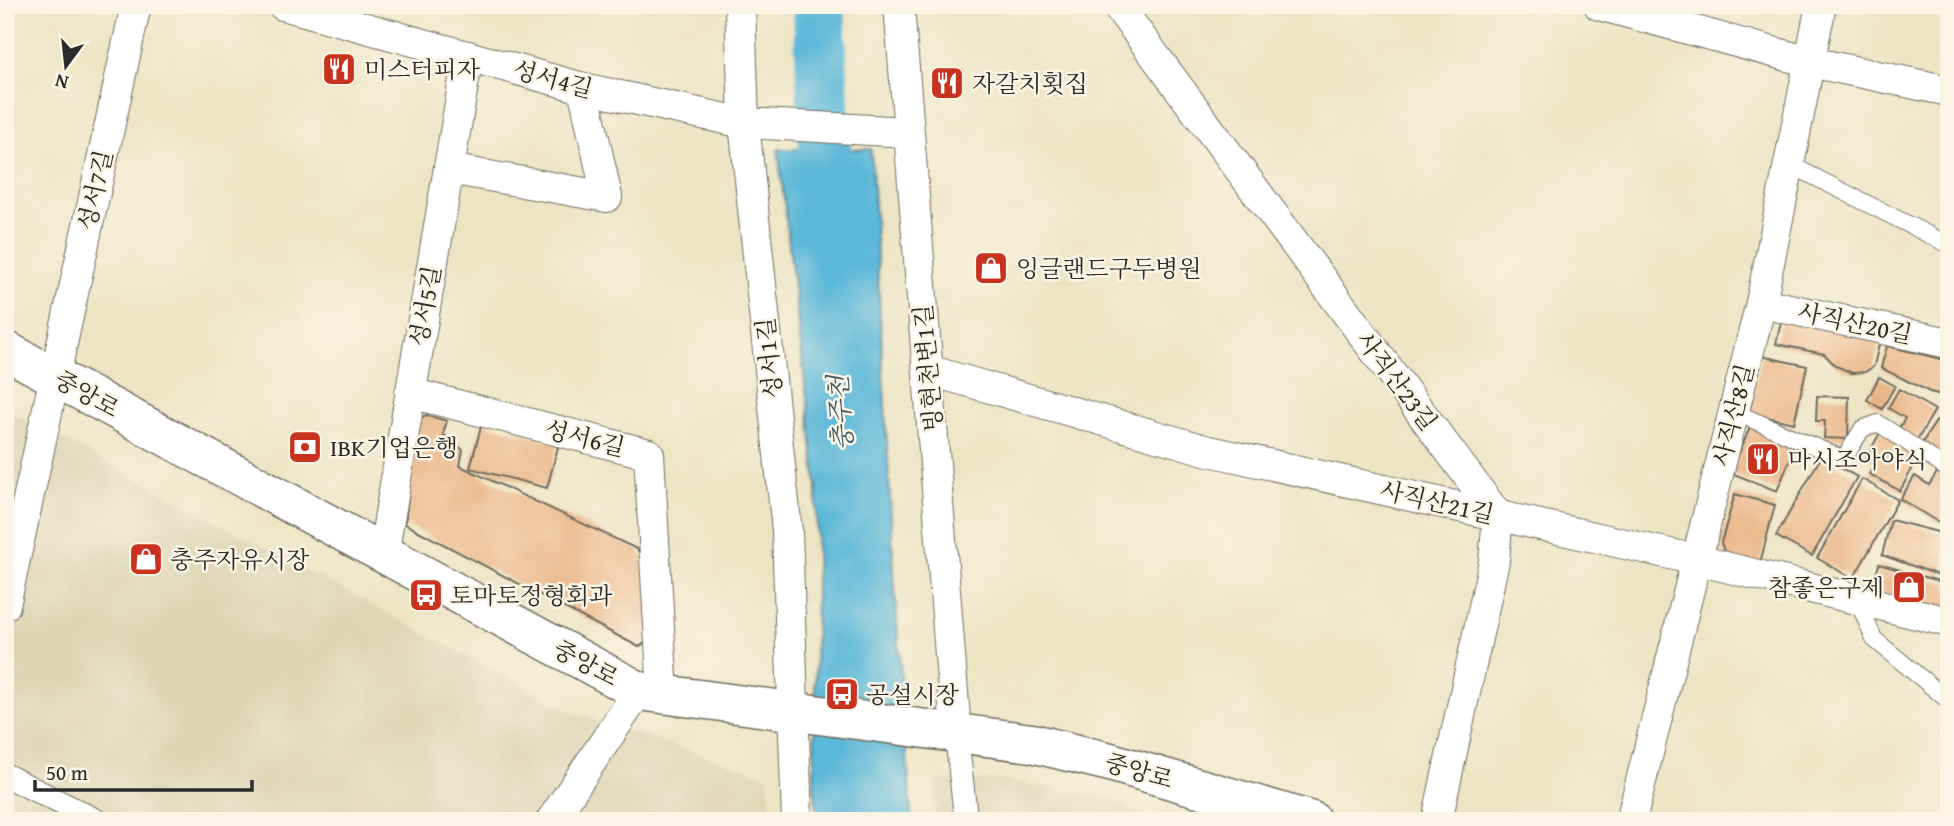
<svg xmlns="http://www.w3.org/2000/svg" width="1954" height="826" viewBox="0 0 1954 826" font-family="'Gentium Book Plus','Noto Serif KR',serif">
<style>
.built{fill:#ddd4b4}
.water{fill:#5bb8d9;stroke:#437282;stroke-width:2}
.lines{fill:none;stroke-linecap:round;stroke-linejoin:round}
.river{stroke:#5bb8d9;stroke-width:52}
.building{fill:#eab586}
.service-casing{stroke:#6f6c60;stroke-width:18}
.pedestrian-casing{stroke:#6f6c60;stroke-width:25}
.minor-casing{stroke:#6f6c60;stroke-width:32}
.secondary-casing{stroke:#6f6c60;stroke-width:41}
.service{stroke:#fff;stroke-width:16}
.pedestrian{stroke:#fff;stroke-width:23}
.minor{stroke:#fff;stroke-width:30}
.secondary{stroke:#fff;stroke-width:38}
.labels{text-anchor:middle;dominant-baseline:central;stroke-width:5;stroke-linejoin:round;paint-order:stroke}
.poi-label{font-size:24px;fill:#2b2b2b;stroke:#fcf5e5;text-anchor:start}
.street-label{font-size:24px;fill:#2b2b2b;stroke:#fcf5e5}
.water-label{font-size:26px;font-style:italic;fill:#3c5c68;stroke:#fcf5e5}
</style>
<rect width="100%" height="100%" fill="#fcf5e5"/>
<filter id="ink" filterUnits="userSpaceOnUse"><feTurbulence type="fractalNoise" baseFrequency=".0143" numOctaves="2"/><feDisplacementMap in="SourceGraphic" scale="14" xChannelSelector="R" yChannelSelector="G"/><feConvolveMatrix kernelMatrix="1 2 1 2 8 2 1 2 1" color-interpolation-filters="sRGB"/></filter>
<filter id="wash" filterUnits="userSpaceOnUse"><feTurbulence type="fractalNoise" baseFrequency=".00686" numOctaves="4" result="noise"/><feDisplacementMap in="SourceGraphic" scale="28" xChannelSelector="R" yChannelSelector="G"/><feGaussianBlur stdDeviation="1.57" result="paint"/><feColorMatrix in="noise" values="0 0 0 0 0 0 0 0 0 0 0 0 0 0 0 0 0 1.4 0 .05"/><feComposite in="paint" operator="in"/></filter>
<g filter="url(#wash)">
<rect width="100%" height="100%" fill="#ece4c3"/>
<g class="built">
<path d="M5 408 569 711 768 776 771 821H5Z"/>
<path d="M935 780H1006L1110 799 1150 821H935Z"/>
</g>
<path class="water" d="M778 149H871L896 608 912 821H818L814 787 817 486Z"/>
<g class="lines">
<path class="river" d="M819 5 828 222"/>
</g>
<g id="blocks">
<g class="building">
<path d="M1782 318 1880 340 1874 366 1865 372 1852 373 1836 366 1824 354 1776 344Z"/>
<path d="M1887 346 1949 361V397L1930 392 1881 368Z"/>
<path d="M1761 356 1807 366 1794 423 1749 413Z"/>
<path d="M1879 377 1895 386 1882 409 1867 400Z"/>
<path d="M1899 389 1935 410 1915 444 1896 433 1905 418 1888 408Z"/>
<path d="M1817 396 1849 397 1848 439 1824 438 1825 421H1816Z"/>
<path d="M426 415 447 421 443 434 463 450 460 466 637 549 649 566V640L639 647 405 524 417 421Z"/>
<path d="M1937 420 1949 427V460L1922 443Z"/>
<path d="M482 423 559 443 547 488 470 468Z"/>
<path d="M1750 427 1796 445 1777 491 1731 473Z"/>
<path d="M1881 431 1921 453 1900 491 1869 474 1876 463 1866 458Z"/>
<path d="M1821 457 1857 477 1812 556 1776 536Z"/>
<path d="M1940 468 1949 473V512L1941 524 1900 499 1915 476 1929 485Z"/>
<path d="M1862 479 1898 500 1853 579 1817 558Z"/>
<path d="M1735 494 1775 505 1759 567 1727 558 1721 543Z"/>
<path d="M1891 520 1949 535 1941 576 1882 555Z"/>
<path d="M1879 564 1949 584V612L1872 590Z"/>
</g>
</g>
</g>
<g filter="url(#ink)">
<use href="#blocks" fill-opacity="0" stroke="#6f6c60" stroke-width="2"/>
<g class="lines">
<g class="service-casing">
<g id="service">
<path d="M1789 164 1949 245"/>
<path d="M1734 412 1844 459 1862 429 1878 423 1949 470"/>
<path d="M1857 599 1874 639 1949 701"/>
</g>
</g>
<g class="pedestrian-casing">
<g id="pedestrian">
<path d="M956 731 966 821"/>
<path d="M5 775 97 821"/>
</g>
</g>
<g class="minor-casing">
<g id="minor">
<path d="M283 5 583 88 744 123 907 132"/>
<path d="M740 5 744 123 787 531 797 821"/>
<path d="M899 5 956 731"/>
<path d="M1117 5 1498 516 1494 561 1439 811"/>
<path d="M1599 5 1810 62 1949 91"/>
<path d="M449 169 607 197 583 88"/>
<path d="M1761 303 1949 343"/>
<path d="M928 370 1205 450 1697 560 1949 622"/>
<path d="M410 393 649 454 663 695"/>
<path d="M383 555 468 56"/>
<path d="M5 605 136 5"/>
<path d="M551 821 639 691"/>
<path d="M1631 821 1761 303 1821 5"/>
</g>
</g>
<g class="secondary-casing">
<path id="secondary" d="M5 350 639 691 1032 743 1110 762 1312 821"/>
</g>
<use href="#service" class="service"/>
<use href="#pedestrian" class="pedestrian"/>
<use href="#minor" class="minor"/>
<use href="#secondary" class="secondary"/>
</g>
</g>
<defs>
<g id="restaurant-square" transform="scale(1.75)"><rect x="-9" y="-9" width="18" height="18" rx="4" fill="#c8321e" stroke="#fcf5e5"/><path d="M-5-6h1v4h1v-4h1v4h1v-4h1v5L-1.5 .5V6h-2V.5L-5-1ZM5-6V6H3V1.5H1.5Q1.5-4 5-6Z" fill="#fff"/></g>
<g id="shop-square" transform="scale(1.75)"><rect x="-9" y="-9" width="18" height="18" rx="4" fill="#c8321e" stroke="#fcf5e5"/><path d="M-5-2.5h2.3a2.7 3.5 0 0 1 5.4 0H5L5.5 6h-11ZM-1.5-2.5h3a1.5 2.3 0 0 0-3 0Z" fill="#fff"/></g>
<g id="bank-square" transform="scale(1.75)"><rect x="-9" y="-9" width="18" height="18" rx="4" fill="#c8321e" stroke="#fcf5e5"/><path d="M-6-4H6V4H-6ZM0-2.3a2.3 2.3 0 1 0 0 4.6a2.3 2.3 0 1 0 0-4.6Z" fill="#fff"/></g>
<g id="bus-square" transform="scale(1.75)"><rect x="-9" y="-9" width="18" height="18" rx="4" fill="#c8321e" stroke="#fcf5e5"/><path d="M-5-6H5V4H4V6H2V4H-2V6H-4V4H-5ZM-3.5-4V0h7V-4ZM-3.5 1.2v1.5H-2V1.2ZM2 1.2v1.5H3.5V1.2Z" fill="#fff"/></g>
</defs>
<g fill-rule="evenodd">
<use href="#restaurant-square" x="339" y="69"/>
<use href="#restaurant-square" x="947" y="83"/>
<use href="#shop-square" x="991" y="268"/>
<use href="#bank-square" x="305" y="447"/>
<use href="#restaurant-square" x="1763" y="459"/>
<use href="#shop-square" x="146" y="559"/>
<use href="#shop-square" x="1909" y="587"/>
<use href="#bus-square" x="426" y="595"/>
<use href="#bus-square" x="842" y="694"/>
</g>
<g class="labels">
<g class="poi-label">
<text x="364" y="69">미스터피자</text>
<text x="972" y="83">자갈치횟집</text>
<text x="1016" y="268">잉글랜드구두병원</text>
<text x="330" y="447">IBK기업은행</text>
<text x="1788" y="459">마시조아야식</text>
<text x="170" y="559">충주자유시장</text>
<text x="1884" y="587" text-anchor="end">참좋은구제</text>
<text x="450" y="595">토마토정형회과</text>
<text x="866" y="694">공설시장</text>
</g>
<g class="street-label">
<text transform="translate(553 79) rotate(15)">성서4길</text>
<text transform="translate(95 190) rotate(-77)">성서7길</text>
<text transform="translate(425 306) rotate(-80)">성서5길</text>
<text transform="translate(1855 323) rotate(12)">사직산20길</text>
<text transform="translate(769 358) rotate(-96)">성서1길</text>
<text transform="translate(928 368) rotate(-95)">빙현천변1길</text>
<text transform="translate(1397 381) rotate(53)">사직산23길</text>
<text transform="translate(87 394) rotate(29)">중앙로</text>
<text transform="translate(1733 415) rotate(-76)">사직산8길</text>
<text transform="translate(585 438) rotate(14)">성서6길</text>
<text transform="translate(1437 502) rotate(13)">사직산21길</text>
<text transform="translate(586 663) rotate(28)">중앙로</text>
<text transform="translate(1139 771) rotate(16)">중앙로</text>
</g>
<g class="water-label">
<text transform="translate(840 413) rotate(-94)">충주천</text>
</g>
</g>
<rect width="1954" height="826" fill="none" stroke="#fcf5e5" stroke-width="28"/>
<g transform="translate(66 66) rotate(195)" stroke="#fcf5e5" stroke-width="5" paint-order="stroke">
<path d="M0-5L12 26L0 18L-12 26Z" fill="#2b2b2b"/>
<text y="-10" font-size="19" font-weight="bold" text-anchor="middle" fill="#2b2b2b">N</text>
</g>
<path d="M35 780v10h217v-10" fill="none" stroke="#2b2b2b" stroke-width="3.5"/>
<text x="46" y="780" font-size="21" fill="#2b2b2b" stroke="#fcf5e5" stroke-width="5" paint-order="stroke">50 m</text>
</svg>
